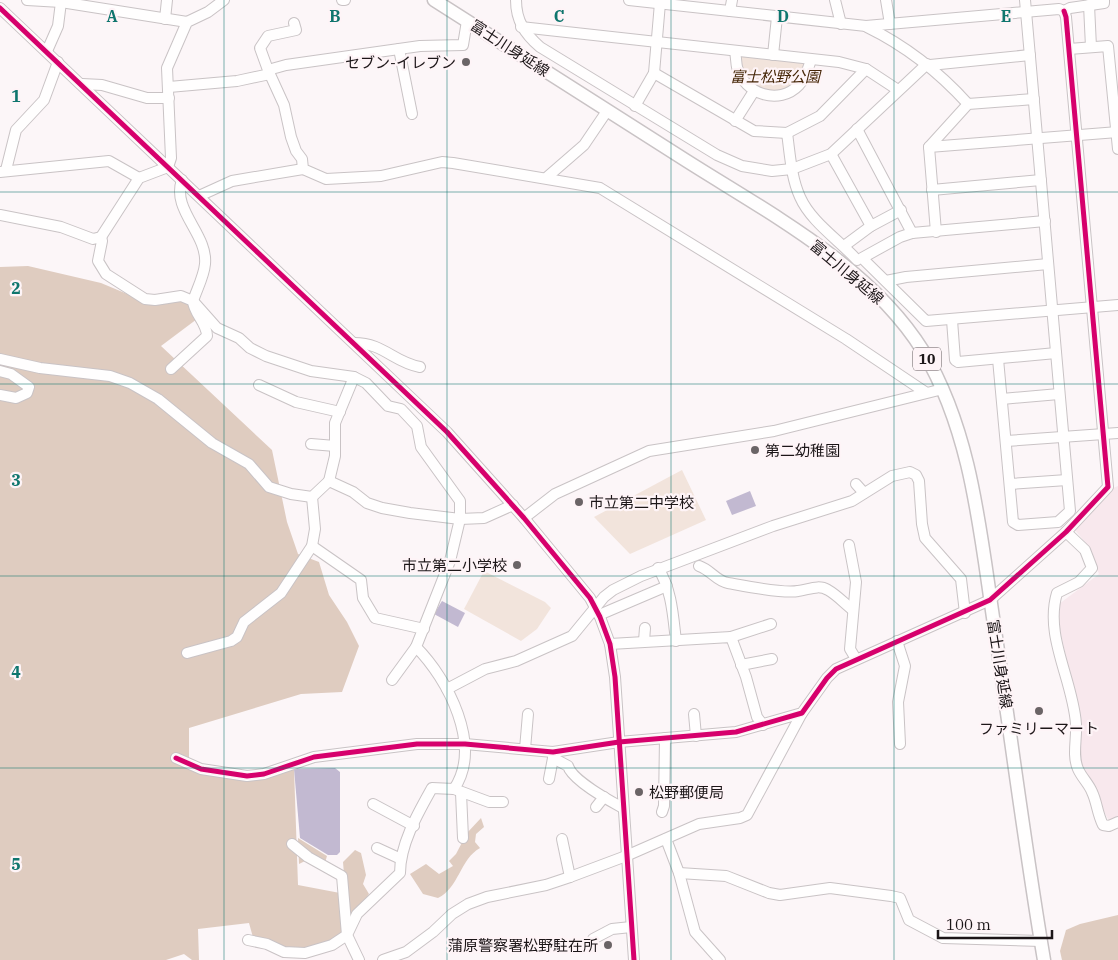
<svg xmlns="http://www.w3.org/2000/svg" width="1118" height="960" viewBox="0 0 1118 960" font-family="'IBM Plex Serif','Noto Sans JP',serif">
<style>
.built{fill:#f8e8ed}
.green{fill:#f2e4dc}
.forest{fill:#dfccc0}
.water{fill:#c2b9d1}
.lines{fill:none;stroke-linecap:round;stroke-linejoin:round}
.minor-casing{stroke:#c9c3c5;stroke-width:12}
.major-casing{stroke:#c9c3c5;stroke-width:15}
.minor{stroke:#fffefe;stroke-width:10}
.major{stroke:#fffefe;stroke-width:12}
.cycleway-casing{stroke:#fef4f7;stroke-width:8}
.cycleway{stroke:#d6006c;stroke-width:5}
.grid{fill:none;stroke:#0f766e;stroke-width:1;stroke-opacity:0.55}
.poi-dot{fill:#6a6466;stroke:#fef4f7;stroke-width:2}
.labels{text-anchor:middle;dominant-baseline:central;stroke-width:4.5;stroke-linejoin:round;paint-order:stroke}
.shield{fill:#fef4f7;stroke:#60595b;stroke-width:1}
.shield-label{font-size:14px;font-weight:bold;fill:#1c1618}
.street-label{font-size:15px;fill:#1c1618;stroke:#fef4f7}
.poi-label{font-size:15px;fill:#1c1618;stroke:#fef4f7;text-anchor:end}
.park-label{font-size:15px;font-style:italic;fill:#452607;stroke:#fef4f7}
.grid-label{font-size:16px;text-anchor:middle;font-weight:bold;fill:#0f766e;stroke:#fef4f7;stroke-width:4.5;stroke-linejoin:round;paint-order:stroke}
</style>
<rect width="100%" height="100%" fill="#fcf6f8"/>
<path class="built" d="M1118 486V819L1110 823 1078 761 1080 719 1055 607 1099 574 1085 542 1075 530 1106 491Z"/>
<g class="green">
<path d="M739 54 807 62 802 76 783 93 755 88 741 68Z"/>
<path d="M682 470 706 520 630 554 594 517Z"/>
<path d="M484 571 545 602 551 608 537 629 521 641 464 609Z"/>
</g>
<g class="forest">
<path d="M28 266 101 283 144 301 188 300 197 319 161 346 272 450 287 522 298 554 319 562 329 595 347 622 359 646 342 692 301 694 189 728V769L251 775 294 769 298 885 340 893 347 932 320 949 294 953 254 941 249 923 198 929 199 960H192L184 954 166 960H0V267Z"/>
<path d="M481 818 484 827 476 834 475 842 480 848C460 859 459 888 438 898L423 894 410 874 426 864 439 874 453 866 449 861 456 854 467 833Z"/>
<path d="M298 838 327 856 324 866 305 861 299 864Z"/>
<path d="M355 850 361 853 366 875 363 884 369 894 348 923 343 862Z"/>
<path d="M1118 915V960H1062L1060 951 1066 930 1080 924Z"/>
</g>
<g class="water">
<path d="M750 491 756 506 732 515 726 501Z"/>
<path d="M442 601 465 613 458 627 434 614Z"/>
<path d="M335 768 340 772V852L337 855H328L300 838 294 769Z"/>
</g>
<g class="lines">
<g class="minor-casing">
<g id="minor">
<path d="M27 0 61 2 187 22"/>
<path d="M342 0H345"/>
<path d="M516 0C516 21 525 34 540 47L717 155 742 166 772 171 792 169 831 154 927 64"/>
<path d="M629 0 866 26 1059 9 1064 11 1070 8 1104 3V0"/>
<path d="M835 0 841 24"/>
<path d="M886 0 890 24"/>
<path d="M1089 5 1091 47"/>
<path d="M0 8 447 432 524 518 590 598 600 617 610 644 615 677 634 960"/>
<path d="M730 11 732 0"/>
<path d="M165 19 167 0"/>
<path d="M467 21 463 45 420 46 286 65 268 70 284 105 291 137 296 151 302 159 303 169 326 179 381 176 442 162 453 163 600 188 846 339 925 392"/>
<path d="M521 27 839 62 866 69 898 90"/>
<path d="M867 27C906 46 939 72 968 104"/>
<path d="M399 49 412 114"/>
<path d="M1069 49 1108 46 1118 149"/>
<path d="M47 51 58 26 61 2"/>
<path d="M735 51C736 56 736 62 737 67 744 94 779 106 799 85 806 78 808 68 811 60"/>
<path d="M773 55 777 17"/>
<path d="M930 65 1030 55"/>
<path d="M268 70 260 48 268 36 296 30 294 23"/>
<path d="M654 73 754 131 787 133 820 116 866 69"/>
<path d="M82 84 102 85 147 98H169"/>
<path d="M169 87 237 81 270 74"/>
<path d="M635 106 654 73 660 3"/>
<path d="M735 121 754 91"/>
<path d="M857 129 912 233"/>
<path d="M787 133C790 154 791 177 800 197 811 222 839 240 857 260"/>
<path d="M929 147 1118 132"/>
<path d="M831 154 871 226"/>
<path d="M168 167 171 158 167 68 187 22 208 12 224 0"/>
<path d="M6 170 16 130 44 100 58 62"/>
<path d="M0 172 109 161 139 178"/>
<path d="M546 178 584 145 607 111"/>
<path d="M932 190 1041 180"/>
<path d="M199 196 232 181 303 169"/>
<path d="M0 215 61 227 93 239 101 237 102 241 98 261 106 274 145 299 155 300 181 296 193 301 217 328 239 338 250 348 266 356 311 371 354 377 366 383 388 406 401 409 417 426 421 447 460 501V519L450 561 416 647C448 679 483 746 454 789L432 788C418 813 400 844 400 873L357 914 347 935 359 960"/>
<path d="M1045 221 912 233 900 237 862 258 926 321 1118 305"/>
<path d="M936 232 929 147 968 104 1034 99"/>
<path d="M101 237 139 178 168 167"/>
<path d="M844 246 871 226 901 210"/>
<path d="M886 281 906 277 1048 264"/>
<path d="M952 320 955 360 958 362 1056 353"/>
<path d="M354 343C384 343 393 362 420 367"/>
<path d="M0 359 40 368 110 376 130 383 158 399 212 443 249 464 269 487 291 494 312 497 329 481 353 492 367 503 382 508 410 513 460 519 484 518 513 505"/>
<path d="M998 359 1013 522 1018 525 1058 522 1070 511 1025 0"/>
<path d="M171 369 207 336C207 323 194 314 193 301 197 289 204 276 205 264 208 234 171 210 182 180"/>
<path d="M0 371 11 374 29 387 27 393 16 398 0 395"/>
<path d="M259 385 296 402 340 412"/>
<path d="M1002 399 1059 394"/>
<path d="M1006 441 1118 433"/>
<path d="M311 444 335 446"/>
<path d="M329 481 335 456V423L354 377"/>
<path d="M856 484 864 493"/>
<path d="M1010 484 1067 480"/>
<path d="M524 518 555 494 649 451 774 431 943 389"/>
<path d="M1066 532 1085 550 1092 568 1079 582 1057 593C1044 636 1073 680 1076 724 1077 739 1072 755 1078 769 1082 778 1089 784 1092 792 1097 802 1097 813 1103 825L1109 826 1118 822"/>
<path d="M849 545 856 582 850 649 856 659"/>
<path d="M312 546 361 580 363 598 375 618 424 629"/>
<path d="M699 566C711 570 716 581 728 583 745 586 783 594 798 591 808 590 818 584 828 590 837 595 845 604 853 610"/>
<path d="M658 568C672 590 673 616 676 641"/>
<path d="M599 615 667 586"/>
<path d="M731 637 771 624"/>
<path d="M644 641 645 628"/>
<path d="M897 641 905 666 898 702 900 744"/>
<path d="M610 644 731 637 746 677 757 717 763 725"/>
<path d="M187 653 231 641 237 637 244 622 281 593 312 546 315 529 312 497"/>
<path d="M741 665 772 659"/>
<path d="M392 680 416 647"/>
<path d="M447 689 485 669 516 661 572 636 604 597 613 590 641 576 773 526 852 501 892 476 910 472 916 475 919 481 922 524 925 538 961 579 965 613"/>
<path d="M694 714 696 736"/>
<path d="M525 749 528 714"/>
<path d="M176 758 201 769 247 776 264 774 314 757 417 744H465L553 752 619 742 736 732 802 713 827 678 836 669 990 600 1066 532 1108 487 1066 17 1064 11"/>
<path d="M553 758 568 766C572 780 610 801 623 808"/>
<path d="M549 779 554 753"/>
<path d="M454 789 489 802H503"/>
<path d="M461 793 463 838"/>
<path d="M373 804 414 826"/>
<path d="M596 807 604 797"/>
<path d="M662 812 664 806 665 738"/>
<path d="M562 839 570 877"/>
<path d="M666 839 679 873 695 932 720 960"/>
<path d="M377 848 401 859"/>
<path d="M679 873 726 876 769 893 780 895 830 888 891 896 900 898 909 920 943 938 1041 941"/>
<path d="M593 939 612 929 631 927"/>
<path d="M248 940 267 944 284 952 305 953 332 945 347 935 342 876 308 857 292 844"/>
<path d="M383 960 406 952 433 932 452 914 468 904 487 897 546 885 570 877 626 856 699 824 740 818 747 815 802 713"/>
</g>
</g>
<g class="major-casing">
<path id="major" d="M434 0C516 52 597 104 679 156 763 210 869 264 923 351 972 433 980 532 994 624 1011 736 1025 848 1044 960"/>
</g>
<use href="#minor" class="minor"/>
<use href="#major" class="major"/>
<g class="cycleway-casing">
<g id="cycleway">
<path d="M0 8 447 432 524 518 590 598 600 617 610 644 615 677 634 960"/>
<path d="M176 758 201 769 247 776 264 774 314 757 417 744H465L553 752 619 742 736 732 802 713 827 678 836 669 990 600 1066 532 1108 487 1066 17 1064 11"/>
</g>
</g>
<use href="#cycleway" class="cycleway"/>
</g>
<path class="grid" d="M224 0V960M447 0V960M671 0V960M894 0V960M0 192H1118M0 384H1118M0 576H1118M0 768H1118"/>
<g class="poi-dot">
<circle cx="466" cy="62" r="5"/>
<circle cx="755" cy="450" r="5"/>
<circle cx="579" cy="502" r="5"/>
<circle cx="517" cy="565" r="5"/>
<circle cx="1039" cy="711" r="5"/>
<circle cx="639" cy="792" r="5"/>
<circle cx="608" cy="945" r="5"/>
</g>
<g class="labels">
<rect class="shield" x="913" y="347.5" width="28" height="23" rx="4"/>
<g class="shield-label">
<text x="927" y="359">10</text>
</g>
<g class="street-label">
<text transform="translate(510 48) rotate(33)">富士川身延線</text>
<text transform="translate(847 272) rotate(40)">富士川身延線</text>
<text transform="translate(1000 664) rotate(81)">富士川身延線</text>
</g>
<g class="poi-label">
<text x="456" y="62">セブン-イレブン</text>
<text x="765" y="450" text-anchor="start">第二幼稚園</text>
<text x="589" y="502" text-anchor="start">市立第二中学校</text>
<text x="507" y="565">市立第二小学校</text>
<text x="1039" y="728" text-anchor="middle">ファミリーマート</text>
<text x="649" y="792" text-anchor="start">松野郵便局</text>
<text x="598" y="945">蒲原警察署松野駐在所</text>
</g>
<g class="park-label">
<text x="775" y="76">富士松野公園</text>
</g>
</g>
<g class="grid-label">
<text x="112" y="22">A</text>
<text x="335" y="22">B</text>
<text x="559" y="22">C</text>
<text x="783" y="22">D</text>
<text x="1006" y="22">E</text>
<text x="16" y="102">1</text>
<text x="16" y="294">2</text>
<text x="16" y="486">3</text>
<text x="16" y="678">4</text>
<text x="16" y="870">5</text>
</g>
<path d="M938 930v8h114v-8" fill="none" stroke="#1c1618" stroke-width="2.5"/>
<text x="946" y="930" font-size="15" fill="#1c1618" stroke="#fef4f7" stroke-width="4" paint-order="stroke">100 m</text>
</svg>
